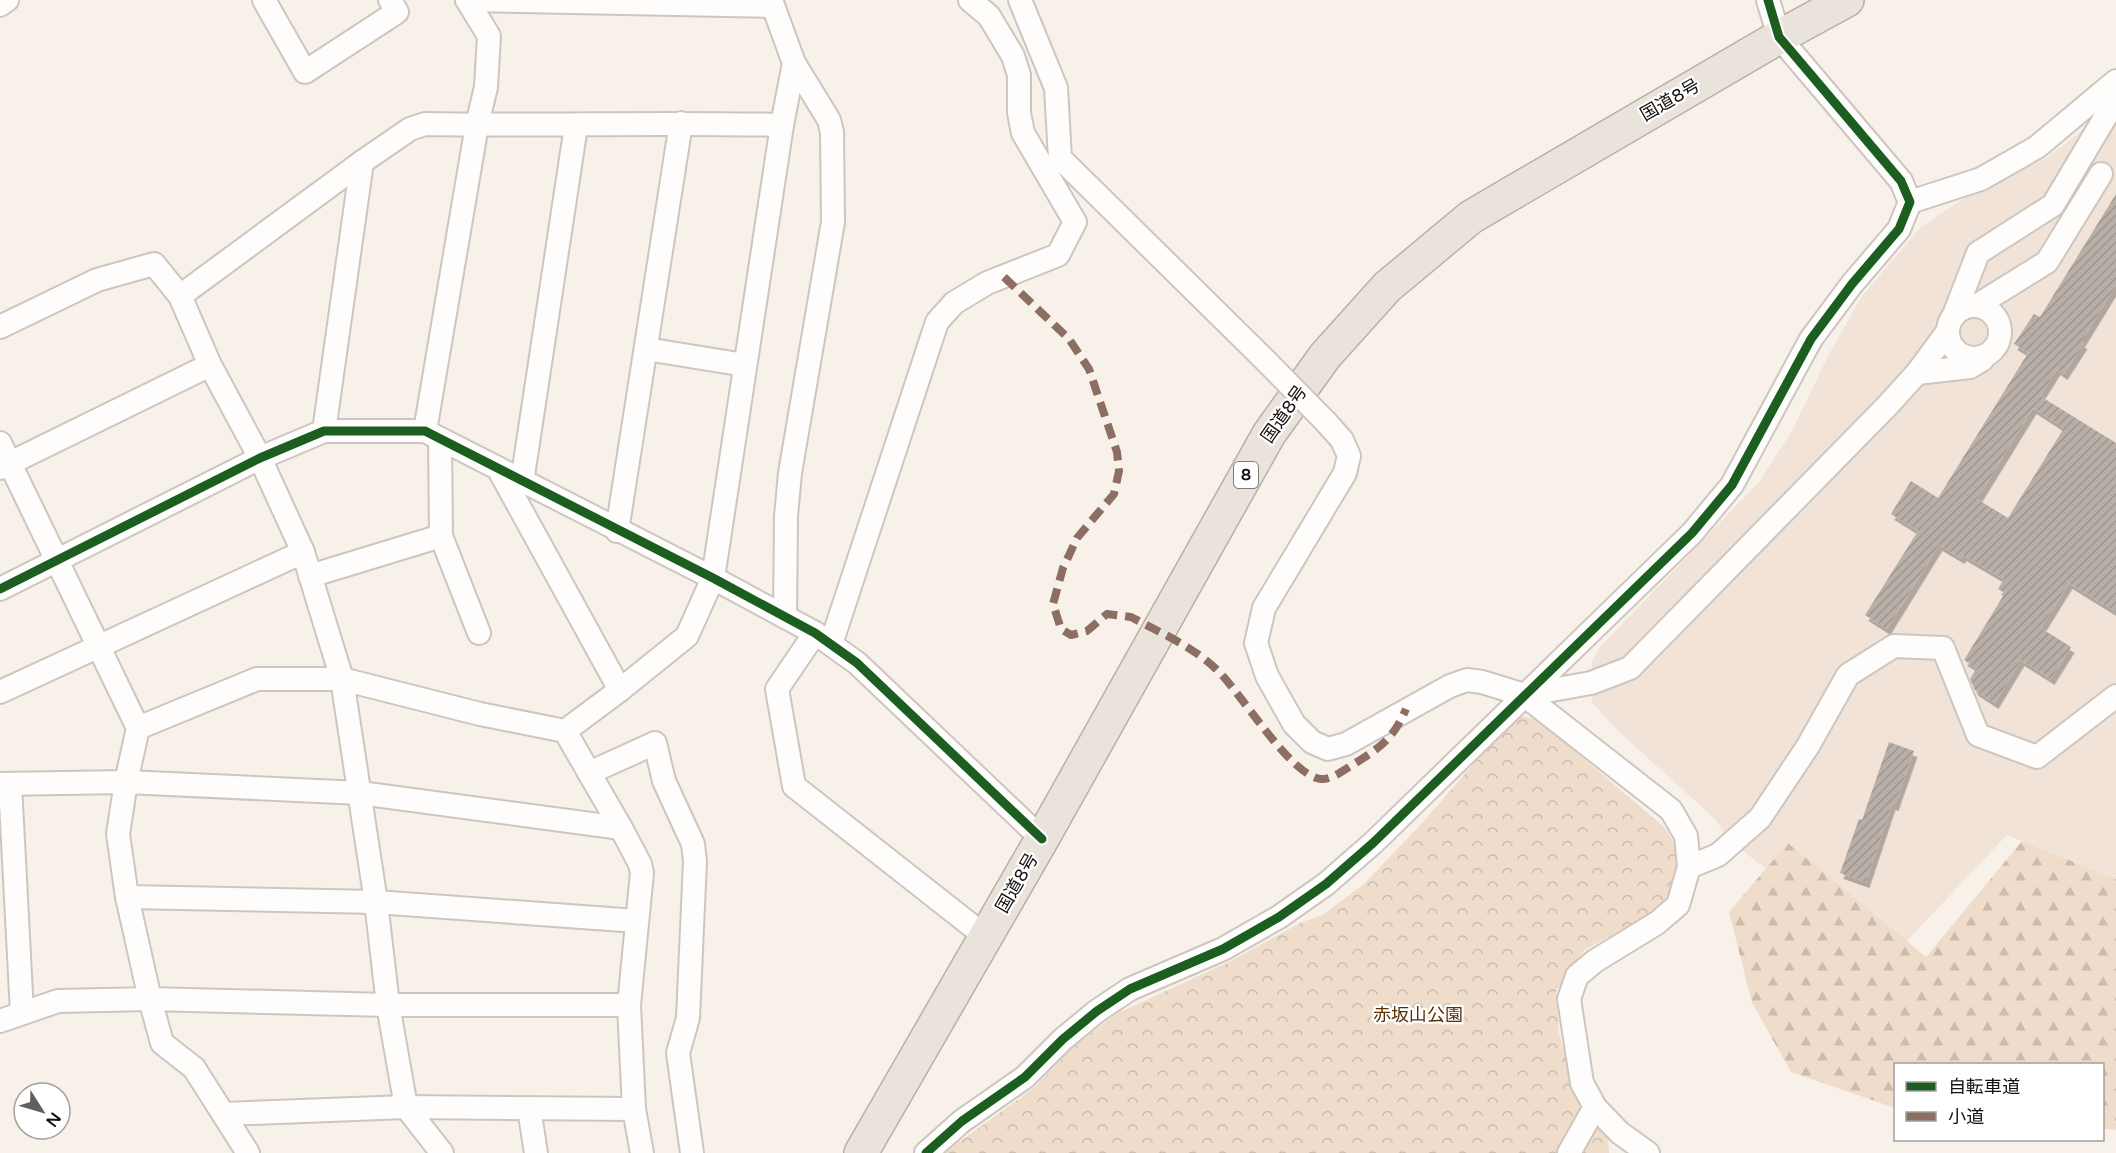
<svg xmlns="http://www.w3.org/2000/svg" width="2116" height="1153" viewBox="0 0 2116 1153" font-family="'Varela Round','Noto Sans JP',sans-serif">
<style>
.built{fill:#f1e3d7}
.forest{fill:url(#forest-firs)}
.park{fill:url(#park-crowns)}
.building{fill:url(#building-hatch);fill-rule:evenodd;filter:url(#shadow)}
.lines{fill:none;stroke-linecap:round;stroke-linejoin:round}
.minor-casing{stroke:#ccc6c1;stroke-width:26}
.highway-casing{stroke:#baafa5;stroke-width:36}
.minor{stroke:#fefdfc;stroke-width:22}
.highway{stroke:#eae3dc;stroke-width:33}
.minor-bridge-casing{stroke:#ccc6c1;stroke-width:26;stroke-linecap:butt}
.minor-bridge{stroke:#fefdfc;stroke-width:22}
.quiet{stroke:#8d6e63;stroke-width:8;stroke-dasharray:15 8;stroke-linecap:butt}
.cycleway-casing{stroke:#fff;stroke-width:13}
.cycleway{stroke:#1b5e20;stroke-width:9}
.labels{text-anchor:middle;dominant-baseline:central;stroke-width:4.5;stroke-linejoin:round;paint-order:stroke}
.shield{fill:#fff;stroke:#5b5856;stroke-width:1.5}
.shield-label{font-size:16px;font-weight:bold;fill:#15100d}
.street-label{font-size:18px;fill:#15100d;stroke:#fff}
.park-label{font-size:18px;fill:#583004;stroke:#fff}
</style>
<defs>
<pattern id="forest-firs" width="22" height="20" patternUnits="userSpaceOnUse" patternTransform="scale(1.5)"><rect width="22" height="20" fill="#efdccb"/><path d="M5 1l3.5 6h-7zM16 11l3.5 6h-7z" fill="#ccbcad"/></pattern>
<pattern id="park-crowns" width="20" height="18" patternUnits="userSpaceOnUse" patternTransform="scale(1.5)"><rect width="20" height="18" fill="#efdccb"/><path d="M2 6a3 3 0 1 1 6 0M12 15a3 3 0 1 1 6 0" fill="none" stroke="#ccbcad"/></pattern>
<pattern id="building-hatch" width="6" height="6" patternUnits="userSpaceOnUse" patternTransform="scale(1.5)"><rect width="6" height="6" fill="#b8b0a8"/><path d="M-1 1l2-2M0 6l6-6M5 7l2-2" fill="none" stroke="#9d968f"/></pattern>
<filter id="shadow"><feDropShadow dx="3.5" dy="6" stdDeviation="0" flood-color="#0004"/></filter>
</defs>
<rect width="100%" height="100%" fill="#f8f1ea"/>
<path class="built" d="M2116 105V879L2007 835 1888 961 1728 840 1716 820 1615 728 1592 702V661L1600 647 1759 482 1792 431 1829 354 1862 296 1921 227 1967 196 2043 160Z"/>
<path class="forest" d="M2022 841 2116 879V1130L2103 1129 2102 1064H1896L1895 1108 1791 1072 1752 1003 1729 912 1788 843 1926 957Z"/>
<path class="park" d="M1516 715 1538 720 1664 827 1672 839 1679 863 1673 888 1655 913 1584 950 1556 991 1559 1033 1581 1114 1608 1137 1609 1153H944L1034 1088 1075 1045 1118 1013 1229 962 1302 922 1322 915 1363 885 1424 821Z"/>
<g class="building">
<path d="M2116 194V285L2081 342 2084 343 2064 374 2057 369 2040 396 2116 443V612L2069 583 2041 628 2071 647 2051 679 2021 660 1995 703 1975 690 1970 679 1977 668 1964 660 2005 593 1998 589 2004 579 1963 555 1961 558 1939 545 1887 629 1865 615 1918 531 1891 514 1911 481 1938 498 2028 353 2014 344 2034 314 2040 317ZM2033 408 2064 428 2008 518 1977 499Z"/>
<path d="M1889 742 1914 751 1895 805 1892 804 1866 882 1840 873 1859 819 1862 820Z"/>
</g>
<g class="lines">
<g class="minor-casing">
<g id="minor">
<path d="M264 0 305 72 397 12 390 0"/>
<path d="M467 0 773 6"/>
<path d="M1020 0 1056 88 1060 158 1266 361"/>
<path d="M0 5 7 0"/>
<path d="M1910 202 1981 179 2037 147 2116 81"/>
<path d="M180 296 362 162 410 129 425 124C544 126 663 122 782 125"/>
<circle cx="1974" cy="332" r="26"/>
<path d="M1976 306 2047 262 2101 174"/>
<path d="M1954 315 1978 253 2053 205 2116 99"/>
<path d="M0 327 97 280 154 264 180 296 210 365 260 458 303 552 342 679 376 902 388 1005 406 1107 442 1153"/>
<path d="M646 349 745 365"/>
<path d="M1917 373 1970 367 1982 360"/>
<path d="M1326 422 1342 440 1349 456 1345 473 1264 608 1256 643 1267 676 1294 724 1312 742 1328 749 1346 744 1450 686 1467 680 1482 682 1524 695 1671 810 1686 836 1689 867 1678 905 1657 923 1595 961 1577 976 1569 999 1582 1083 1595 1107 1620 1133 1648 1153"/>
<path d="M324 431 362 162"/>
<path d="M425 431 477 125 486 87 489 36 467 0"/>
<path d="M440 439 441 536 479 633"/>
<path d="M0 443 138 728 126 782 118 834 127 897 150 999 162 1043 194 1068 248 1153"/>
<path d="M0 468 210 365"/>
<path d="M499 470 620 690"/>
<path d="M522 482 576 126"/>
<path d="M617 531 681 123"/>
<path d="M310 576 441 536"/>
<path d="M0 589 260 458 324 431H425L713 578 815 633 857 663 1042 839"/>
<path d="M785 617 786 516 790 473 833 222 832 132 829 120 794 63"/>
<path d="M815 633 777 689 794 786 986 937"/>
<path d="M831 644 937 322 954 303 987 283 1058 255 1075 222 1023 133 1019 113V75L1013 56 989 16 970 0"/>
<path d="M0 692 303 552"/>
<path d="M1524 695 1591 683 1630 668 1888 405 1917 373 1948 331"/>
<path d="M138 728 257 679H342L480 714 565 731 621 828 640 864 642 873 629 1005 634 1109 642 1153"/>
<path d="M565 731 620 690 687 636 713 578 782 125 794 63 771 0"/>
<path d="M589 773 655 743 664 781 693 844 695 861 688 1018 678 1053 692 1153"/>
<path d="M0 784 126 782 360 793 621 828"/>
<path d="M10 784 22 1013"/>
<path d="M1689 867 1718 855 1760 818 1808 746 1848 675 1894 646 1943 648 1978 735 2037 757 2116 696"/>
<path d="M127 897 376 902 637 921"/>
<path d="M0 1021 58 1001 150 999 388 1005H629"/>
<path d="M529 1108 536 1153"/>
<path d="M225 1114 406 1107 634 1109"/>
<path d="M926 1153 962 1121 1025 1077 1063 1039 1097 1011 1130 989 1223 949 1279 917 1326 884 1373 843 1692 533 1732 485 1811 339 1852 284 1899 229 1910 202 1901 181 1779 37 1768 0"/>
<path d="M1569 1153 1595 1107"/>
</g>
</g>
<g class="highway-casing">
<path id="highway" d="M861 1153 1042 839 1269 434 1325 356 1387 287 1471 217 1779 37 1847 0"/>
</g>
<use href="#minor" class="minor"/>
<use href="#highway" class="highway"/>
<g class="minor-bridge-casing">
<path id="minor-bridge" d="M1266 361 1326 422"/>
</g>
<use href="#minor-bridge" class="minor-bridge"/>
<path class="quiet" d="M1004 277 1069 339 1089 369 1117 452 1119 471 1114 494 1077 538 1063 568 1053 604 1061 629 1071 635 1087 631 1107 614 1131 617C1159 632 1192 646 1216 669 1241 692 1290 776 1321 779 1332 780 1345 769 1354 764 1381 747 1393 739 1406 709"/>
<g class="cycleway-casing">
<g id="cycleway">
<path d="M0 589 260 458 324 431H425L713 578 815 633 857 663 1042 839"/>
<path d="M926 1153 962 1121 1025 1077 1063 1039 1097 1011 1130 989 1223 949 1279 917 1326 884 1373 843 1692 533 1732 485 1811 339 1852 284 1899 229 1910 202 1901 181 1779 37 1768 0"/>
</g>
</g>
<use href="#cycleway" class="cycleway"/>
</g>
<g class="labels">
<rect class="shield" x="1234" y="462" width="24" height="26" rx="4.5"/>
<g class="shield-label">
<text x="1246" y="475">8</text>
</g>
<g class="street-label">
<text transform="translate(1670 100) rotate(-30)">国道8号</text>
<text transform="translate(1284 414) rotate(-55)">国道8号</text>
<text transform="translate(1017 883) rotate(-60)">国道8号</text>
</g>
<g class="park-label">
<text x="1418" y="1015">赤坂山公園</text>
</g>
</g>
<rect x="1894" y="1063" width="210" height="78" fill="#ffffff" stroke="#a19f9e" stroke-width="1.5"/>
<rect x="1906" y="1082" width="30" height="9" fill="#1b5e20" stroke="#a19f9e" stroke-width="1.5"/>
<text x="1948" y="1093" font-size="18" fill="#15100d">自転車道</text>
<rect x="1906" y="1112" width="30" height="9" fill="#8d6e63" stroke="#a19f9e" stroke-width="1.5"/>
<text x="1948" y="1123" font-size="18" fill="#15100d">小道</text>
<g transform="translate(42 1111) rotate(127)"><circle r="28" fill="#ffffff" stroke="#a19f9e" stroke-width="1.5"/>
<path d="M0-4.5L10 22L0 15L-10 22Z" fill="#645f5a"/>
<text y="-9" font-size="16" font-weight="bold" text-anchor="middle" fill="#15100d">N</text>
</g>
</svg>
